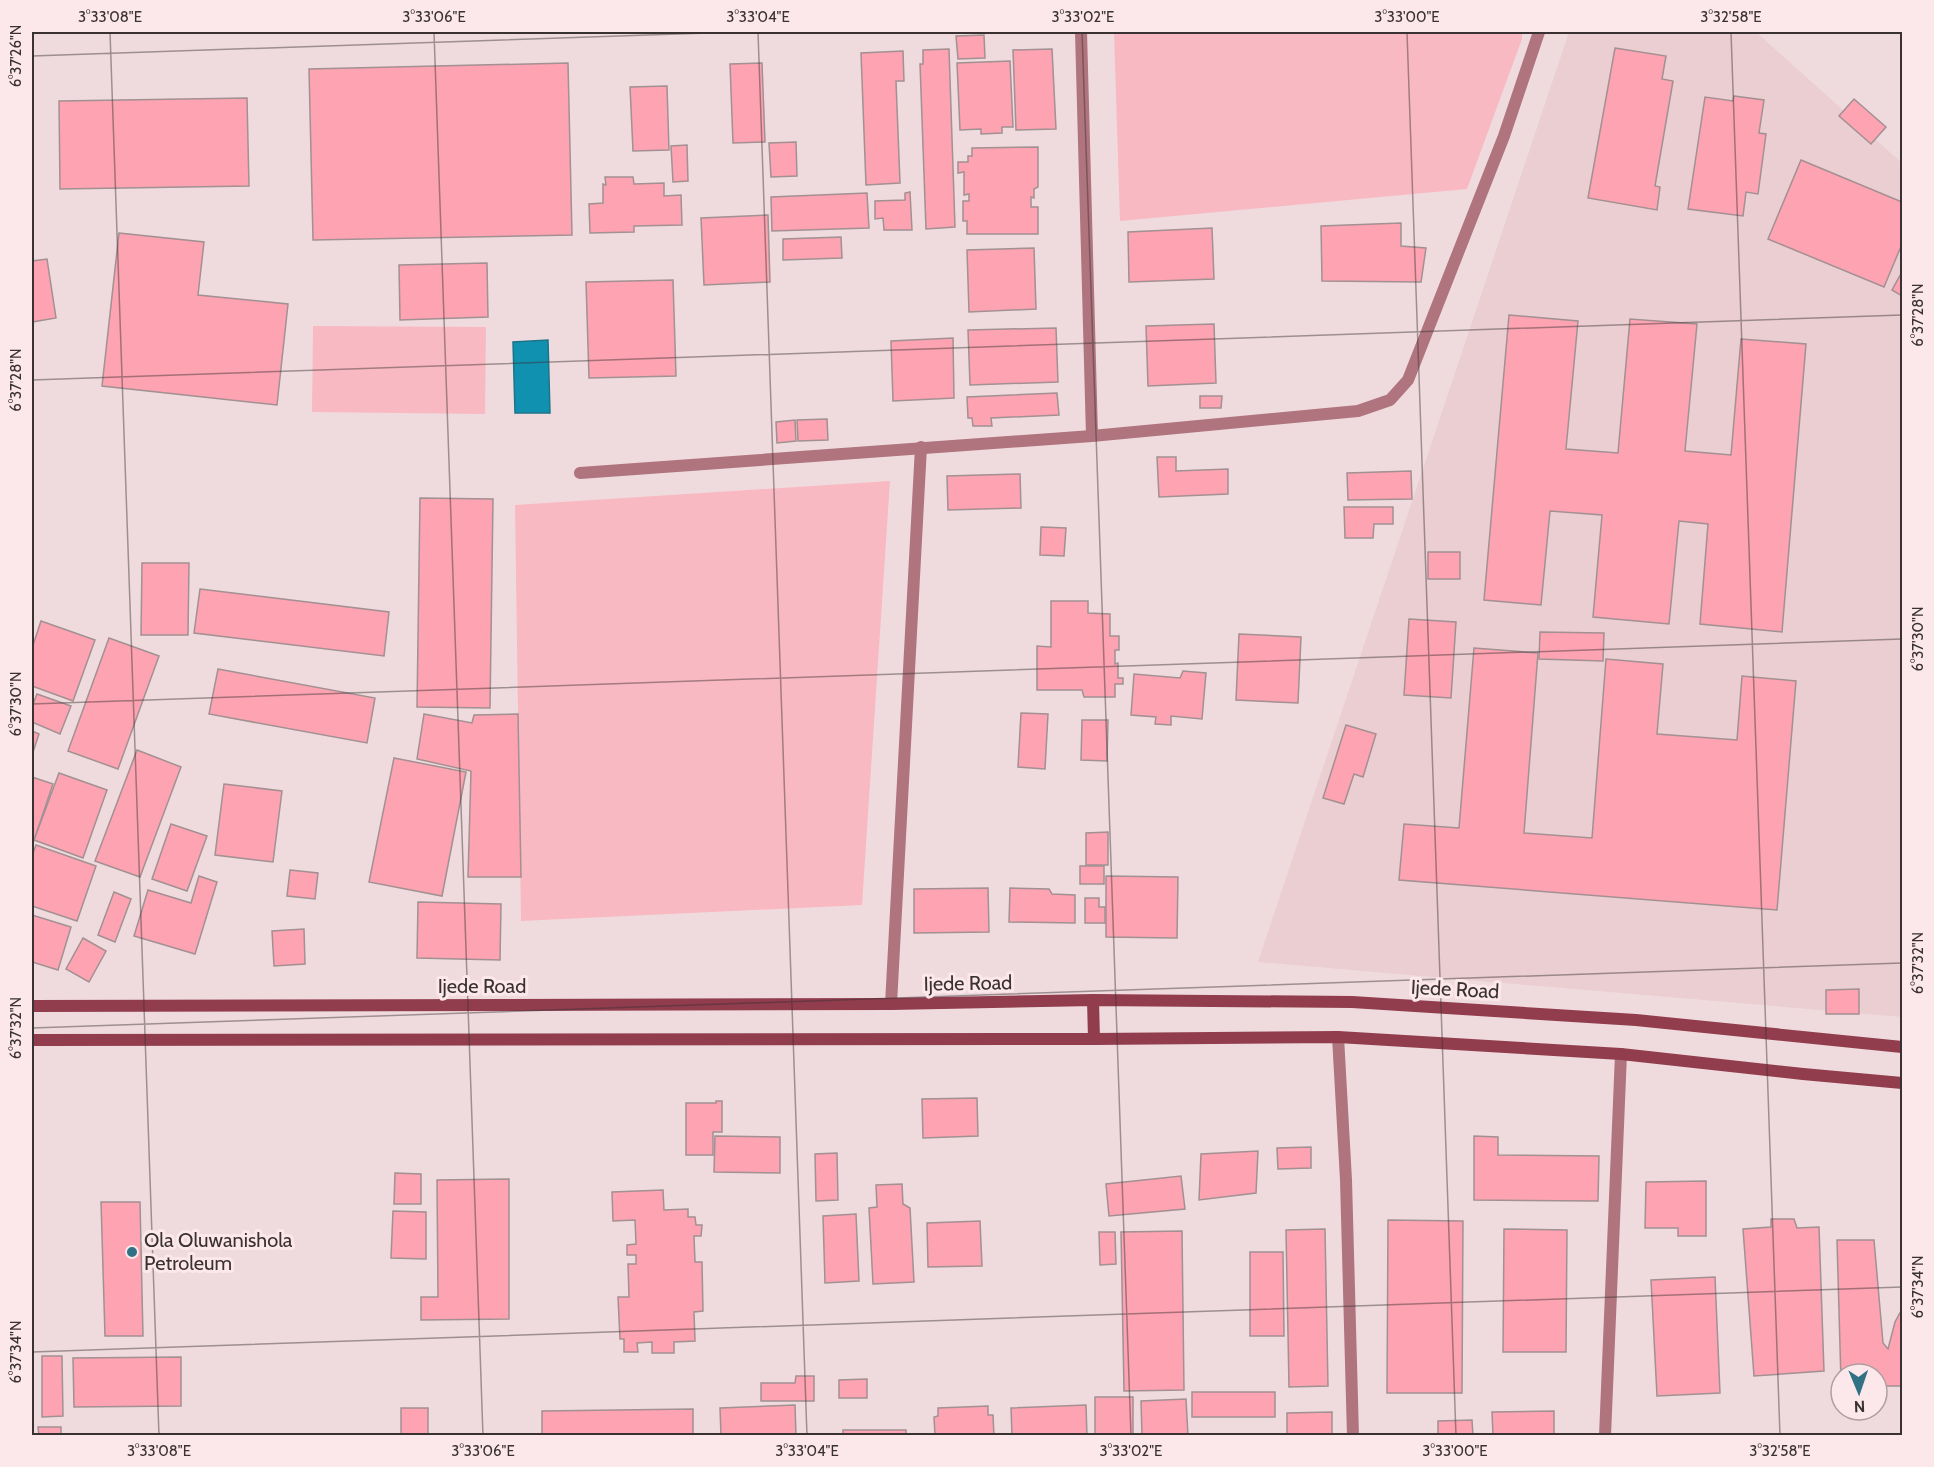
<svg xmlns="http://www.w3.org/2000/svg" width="1934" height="1467" viewBox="0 0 1934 1467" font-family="Cabin,sans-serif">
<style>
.built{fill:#ebced2}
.green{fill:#f9b9c2}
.water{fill:#1191b0;stroke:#1d748a;stroke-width:1.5}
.building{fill:#fda3b1;stroke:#a29092;stroke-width:1.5}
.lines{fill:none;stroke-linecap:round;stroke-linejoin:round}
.street{stroke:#af747d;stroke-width:12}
.secondary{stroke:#913d4e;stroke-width:12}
.ticks{fill:none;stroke:#393132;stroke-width:1.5;stroke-opacity:0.45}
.poi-dot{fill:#307184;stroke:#fce8ea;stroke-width:2}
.labels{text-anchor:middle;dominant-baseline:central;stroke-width:6;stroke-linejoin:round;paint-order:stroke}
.street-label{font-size:20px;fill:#393132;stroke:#fce8ea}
.poi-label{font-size:20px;fill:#393132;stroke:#fce8ea;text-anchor:start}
.neatline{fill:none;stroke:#393132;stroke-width:2}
.ticks-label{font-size:15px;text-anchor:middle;fill:#393132}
</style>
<rect width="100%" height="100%" fill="#efdbdd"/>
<path class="built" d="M1569 32H1756L1902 163V1017L1258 962Z"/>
<g class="green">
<path d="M1302 32H1522V39L1467 189 1120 221 1114 33 1301 34Z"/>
<path d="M313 326 486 327 485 414 312 412Z"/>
<path d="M890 481 862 905 521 921 515 505Z"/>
</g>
<path class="water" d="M548 340 550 413H515L513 342Z"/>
<g class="building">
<path d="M984 35 985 58 958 59 956 36Z"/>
<path d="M1615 48 1666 56 1662 79 1673 81 1655 186 1660 187 1657 210 1588 198Z"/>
<path d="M949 49 955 227 926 229 920 64H923V50Z"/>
<path d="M1052 49 1056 129 1016 130 1013 50Z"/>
<path d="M903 51 904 81H896L900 183 866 185 861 53Z"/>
<path d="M1010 61 1013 127H1002V133L981 134V129L960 130 957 63Z"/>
<path d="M568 63 572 235 313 240 309 69Z"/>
<path d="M762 63 765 142 733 143 730 64Z"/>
<path d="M667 86 669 150 633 151 630 87Z"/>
<path d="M1734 96 1764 100 1759 133 1766 134 1758 194 1746 192 1743 216 1688 209 1705 97 1733 101Z"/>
<path d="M247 98 249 186 60 189 59 101Z"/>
<path d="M1854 99 1886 127 1871 144 1839 116Z"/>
<path d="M796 142 797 176 771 177 769 143Z"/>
<path d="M687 145 688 181 673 182 671 146Z"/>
<path d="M1038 147V187L1034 189V198L1031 197V207H1038V234H967V221H963V201H969V194L964 195V172L958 173V162H968V156H972V148Z"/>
<path d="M1801 160 1902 202V244L1884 287 1768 239Z"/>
<path d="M605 177H633L634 184 664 183V196L681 195 682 225 634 226V232L590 233 589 204 603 203V184L606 185Z"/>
<path d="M910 192 912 230H884L883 218 875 219V201L905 200V193Z"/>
<path d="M867 193 869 228 772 231 771 197Z"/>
<path d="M768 215 770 282 704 285 701 218Z"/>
<path d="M1401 223V246L1426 248 1421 282 1322 281 1321 226Z"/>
<path d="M1212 228 1214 279 1129 282 1128 232Z"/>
<path d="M119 233 204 242 198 295 288 304 277 405 102 386Z"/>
<path d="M841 237 842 258 783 260V239Z"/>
<path d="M1034 248 1036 309 969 312 967 250Z"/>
<path d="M47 259 56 318 32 322V261Z"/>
<path d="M487 263 488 317 400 320 399 265Z"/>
<path d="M1902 272V296L1892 290Z"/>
<path d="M673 280 676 376 589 378 586 282Z"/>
<path d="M1509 315 1578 321 1566 449 1618 453 1630 319 1697 324 1685 451 1731 455 1741 339 1806 344 1782 632 1700 624 1708 524 1679 521 1669 624 1593 617 1602 515 1550 511 1541 605 1484 600Z"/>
<path d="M1214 324 1216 383 1148 386 1146 326Z"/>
<path d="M1056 328 1058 382 970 385 968 330Z"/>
<path d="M953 338 954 398 893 401 891 341Z"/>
<path d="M1057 393 1059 415 991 418 992 426H973L972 418H968L967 397Z"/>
<path d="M1200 396H1222L1221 408H1200Z"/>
<path d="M827 419 828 440 798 441 797 420Z"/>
<path d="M795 420 796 441 777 443 776 422Z"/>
<path d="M1157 457H1176V471L1228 469V494L1159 497Z"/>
<path d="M1411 471 1412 499 1348 500 1347 473Z"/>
<path d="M1020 474 1021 508 948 510 947 476Z"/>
<path d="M420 498 493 499 490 708 417 707Z"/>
<path d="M1344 507H1393V524H1374L1373 538H1345Z"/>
<path d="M1041 527 1066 528 1064 556 1040 555Z"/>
<rect x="1428" y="552" width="32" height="27"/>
<path d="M142 563H189L188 635H141Z"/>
<path d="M200 589 389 612 384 656 194 633Z"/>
<path d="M1051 601H1088V613L1110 614V636H1119V650H1115V664L1118 663V678H1123V684H1115V697H1084L1082 690H1037V646L1051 647Z"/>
<path d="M1409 619 1456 622 1451 698 1404 695Z"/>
<path d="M41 621 95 640 73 701 32 686V648Z"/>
<path d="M1540 632 1604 633 1603 661 1539 659Z"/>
<path d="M1239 634 1301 637 1298 703 1236 700Z"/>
<path d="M109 638 159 656 118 769 68 751Z"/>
<path d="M1474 648 1538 653 1524 833 1592 838 1606 659 1663 664 1657 734 1737 740 1742 676 1796 681 1777 910 1399 880 1404 824 1459 828Z"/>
<path d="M218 669 375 698 367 743 209 714Z"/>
<path d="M1183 671 1206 673 1202 719 1171 716V725L1155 724 1156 717 1131 715 1134 674 1180 678Z"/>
<path d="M37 694 71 706 60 734 32 722V707Z"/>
<path d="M1021 713 1048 714 1045 769 1018 767Z"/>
<path d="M424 714 472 723 474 715 518 714 521 877H468L471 771 417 759Z"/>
<path d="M1082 720H1108L1107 761 1081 760Z"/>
<path d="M1346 725 1376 734 1363 777 1354 774 1344 804 1323 798Z"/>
<path d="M32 731 39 734 32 755Z"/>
<path d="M137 750 181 767 140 877 95 861Z"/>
<path d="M394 758 466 772 442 896 369 882Z"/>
<path d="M59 773 107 790 83 858 34 840Z"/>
<path d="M32 777 53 784 32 846Z"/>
<path d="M224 784 282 791 273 862 215 855Z"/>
<path d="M171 824 207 836 187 891 152 879Z"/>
<path d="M1108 832V865H1086V833Z"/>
<path d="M36 845 96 866 77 921 32 906V856Z"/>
<rect x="1080" y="866" width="24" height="18"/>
<path d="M290 870 318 873 315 899 287 896Z"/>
<path d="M199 876 217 882 195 954 134 936 148 890 191 903Z"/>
<path d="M1106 876 1178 877 1177 938 1106 937Z"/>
<path d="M988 888 989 932 914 933V889Z"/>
<path d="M1010 888 1049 889 1052 894 1075 895V923L1009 922Z"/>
<path d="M114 892 131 899 115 942 98 935Z"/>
<path d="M1085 898H1099V907H1105V923H1085Z"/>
<path d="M418 902 501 904 500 960 417 958Z"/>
<path d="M32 915 71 927 58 970 32 962Z"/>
<path d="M304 929 305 964 274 966 272 931Z"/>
<path d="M83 938 106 951 89 982 66 969Z"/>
<path d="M1859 989V1014H1826V990Z"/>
<path d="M977 1098 978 1136 923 1138 922 1099Z"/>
<path d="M716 1101H722V1132H713V1155H686V1103H716Z"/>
<path d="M715 1136 780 1137V1173L714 1172Z"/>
<path d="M1474 1136 1498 1137V1155L1599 1156 1598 1201 1474 1200Z"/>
<path d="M1311 1147V1168L1278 1169 1277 1148Z"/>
<path d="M1258 1151 1256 1193 1199 1200 1201 1154Z"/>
<path d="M837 1153 838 1200 816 1201 815 1154Z"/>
<path d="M395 1173 421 1174V1204H394Z"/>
<path d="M1181 1176 1185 1209 1109 1216 1106 1184Z"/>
<path d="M509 1179V1319L421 1320V1297H438L437 1180Z"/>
<path d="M1706 1181V1236H1678V1228H1645L1646 1182Z"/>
<path d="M902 1184 903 1204 910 1208 914 1282 873 1284 869 1208 877 1207 876 1185Z"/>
<path d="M663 1190 664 1210 688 1209V1217H695L696 1225H702L701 1236H694L695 1262H702L703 1311 694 1312 695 1341 674 1342V1353H652V1342L637 1343 638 1352H624V1339H620L618 1297H629L628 1264H636V1255H627V1245L636 1244 635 1220 613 1221 612 1192Z"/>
<path d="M101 1202H140L143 1336H105Z"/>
<path d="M393 1211 426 1212V1259L391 1258Z"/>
<path d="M856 1214 859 1281 825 1283 823 1216Z"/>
<path d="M1771 1219H1794L1797 1228 1819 1227 1824 1371 1754 1376 1743 1229 1771 1227Z"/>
<path d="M1388 1220 1463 1221 1462 1393H1387Z"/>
<path d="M980 1221 982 1266 928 1267 927 1223Z"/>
<path d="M1325 1229 1328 1386 1289 1387 1286 1230Z"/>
<path d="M1504 1229 1567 1230 1566 1352H1503Z"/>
<path d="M1182 1231 1184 1390 1124 1391 1121 1232Z"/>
<path d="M1099 1232H1115L1116 1264 1100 1265Z"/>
<path d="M1837 1240H1874L1883 1343 1888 1349 1895 1322 1902 1309V1386H1877V1374H1841V1382Z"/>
<path d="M1250 1252H1283L1284 1336H1250Z"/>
<path d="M1715 1277 1720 1393 1657 1396 1651 1280Z"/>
<path d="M42 1356H62L63 1416 42 1417Z"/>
<path d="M181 1357V1406L74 1407 73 1358Z"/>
<path d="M796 1376H814V1401H761V1383H795Z"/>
<path d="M867 1379V1398H839V1380Z"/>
<rect x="1192" y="1392" width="83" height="25"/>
<rect x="1095" y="1397" width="38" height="39"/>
<path d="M1186 1399 1188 1436H1142L1141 1401Z"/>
<path d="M795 1405 796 1436H721L720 1408Z"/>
<path d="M1086 1405 1087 1436H1012L1011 1408Z"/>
<path d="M988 1406V1415H993L994 1436H935L934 1417 938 1416V1408Z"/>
<rect x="401" y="1408" width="27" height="28"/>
<path d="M693 1409V1436H542V1411Z"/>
<path d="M1554 1411V1436H1493L1492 1412Z"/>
<path d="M1332 1412V1436H1287V1413Z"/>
<path d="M1472 1420 1473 1436H1438V1421Z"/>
<path d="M38 1427H61V1436H39Z"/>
<rect x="843" y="1430" width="63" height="6"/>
</g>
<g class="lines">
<g class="street">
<path d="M1081 32 1092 436"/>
<path d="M580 473 1092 436 1358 411 1390 400 1408 380 1504 136 1539 32"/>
<path d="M891 1004 921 447"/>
<path d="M1338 1037 1346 1180 1353 1436"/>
<path d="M1605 1436 1621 1054"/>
</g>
<g class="secondary">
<path d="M1093 1000 1094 1039"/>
<path d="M32 1006 891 1004 1093 1000 1352 1002 1636 1020 1902 1047"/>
<path d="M32 1040 1094 1039 1338 1037 1621 1054 1803 1074 1902 1083"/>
</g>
</g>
<path class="ticks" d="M110 32 159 1436M434 32 483 1436M758 32 807 1436M1082 32 1131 1436M1407 32 1456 1436M1731 32 1780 1436M32 56 737 32M32 380 1902 315M32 704 1902 639M32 1028 1902 963M32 1352 1902 1287"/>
<circle class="poi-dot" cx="132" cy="1252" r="6"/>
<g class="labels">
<g class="street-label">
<text transform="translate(968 983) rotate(-1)">Ijede Road</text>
<text x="482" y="986">Ijede Road</text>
<text transform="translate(1455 989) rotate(3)">Ijede Road</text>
</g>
<g class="poi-label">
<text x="144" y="1240">Ola Oluwanishola<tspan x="144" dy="23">Petroleum</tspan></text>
</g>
</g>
<rect width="1934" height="1467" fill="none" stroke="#fce8ea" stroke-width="66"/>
<g transform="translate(1859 1392) rotate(178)"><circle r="28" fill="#fce8ea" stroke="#ae9fa0" stroke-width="1.5"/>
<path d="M0-4.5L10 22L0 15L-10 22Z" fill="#307184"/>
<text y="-9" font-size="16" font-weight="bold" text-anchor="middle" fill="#393132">N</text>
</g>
<rect x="33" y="33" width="1868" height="1401" class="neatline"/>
<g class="ticks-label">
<text x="110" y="22">3°33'08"E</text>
<text x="434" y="22">3°33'06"E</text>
<text x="758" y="22">3°33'04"E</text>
<text x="1083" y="22">3°33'02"E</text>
<text x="1407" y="22">3°33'00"E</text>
<text x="1731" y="22">3°32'58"E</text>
<text transform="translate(16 56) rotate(-90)" y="5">6°37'26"N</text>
<text transform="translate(1918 315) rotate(-90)" y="5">6°37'28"N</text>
<text transform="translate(16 380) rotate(-90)" y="5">6°37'28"N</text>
<text transform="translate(1918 639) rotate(-90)" y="5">6°37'30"N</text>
<text transform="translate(16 704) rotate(-90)" y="5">6°37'30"N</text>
<text transform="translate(1918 963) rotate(-90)" y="5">6°37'32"N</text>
<text transform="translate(16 1028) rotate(-90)" y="5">6°37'32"N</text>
<text transform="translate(1918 1287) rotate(-90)" y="5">6°37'34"N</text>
<text transform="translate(16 1352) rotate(-90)" y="5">6°37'34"N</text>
<text x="159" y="1456">3°33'08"E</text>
<text x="483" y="1456">3°33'06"E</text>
<text x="807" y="1456">3°33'04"E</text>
<text x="1131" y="1456">3°33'02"E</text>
<text x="1455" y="1456">3°33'00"E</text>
<text x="1780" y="1456">3°32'58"E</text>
</g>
</svg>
